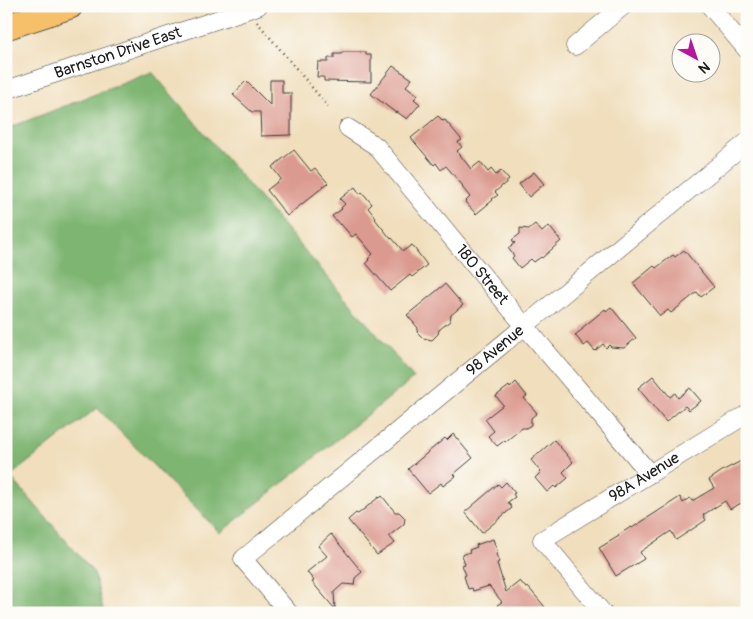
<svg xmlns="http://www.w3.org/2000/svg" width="753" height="619" viewBox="0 0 753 619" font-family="Pangolin,sans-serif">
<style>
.forest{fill:#7eb572;stroke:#4d6847}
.building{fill:#db9a8f}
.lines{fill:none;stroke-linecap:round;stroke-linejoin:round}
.minor-casing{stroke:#3c3934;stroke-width:19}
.highway-casing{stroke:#3c3934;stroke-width:27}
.path{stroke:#3c3934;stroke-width:2.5;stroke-dasharray:1 4;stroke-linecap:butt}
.minor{stroke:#fff;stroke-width:18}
.highway{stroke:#f6c06b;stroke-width:25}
.labels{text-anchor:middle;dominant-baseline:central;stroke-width:4.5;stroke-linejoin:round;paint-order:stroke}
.street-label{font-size:16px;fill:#1c1c1c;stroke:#fdfcf7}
</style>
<rect width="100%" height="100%" fill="#fdfcf7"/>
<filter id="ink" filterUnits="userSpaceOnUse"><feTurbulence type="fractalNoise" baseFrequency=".02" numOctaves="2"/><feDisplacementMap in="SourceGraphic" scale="10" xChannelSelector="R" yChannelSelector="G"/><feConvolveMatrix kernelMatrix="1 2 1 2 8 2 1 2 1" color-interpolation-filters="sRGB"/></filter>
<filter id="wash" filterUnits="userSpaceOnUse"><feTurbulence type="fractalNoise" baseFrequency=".0096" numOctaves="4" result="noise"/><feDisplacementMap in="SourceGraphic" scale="20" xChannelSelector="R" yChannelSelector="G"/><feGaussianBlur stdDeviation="1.12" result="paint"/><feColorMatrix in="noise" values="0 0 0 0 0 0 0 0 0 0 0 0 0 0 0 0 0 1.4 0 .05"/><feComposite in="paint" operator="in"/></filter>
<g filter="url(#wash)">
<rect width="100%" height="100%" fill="#f0debc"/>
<path class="forest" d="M152 72 414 378 220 533 97 408 10 476 94 573 104 613H6V129Z"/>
<g id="blocks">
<g class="building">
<path d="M342 52H366V55H371V82L324 81V77H317L318 62H328V58H334V54H342Z"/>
<path d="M393 66 412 79 406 86 418 95 414 99 420 104 407 119 397 112 396 113 371 94Z"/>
<path d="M270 80H282V93H291V135L261 136 260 112H252L233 95 246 81 270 105Z"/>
<path d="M438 116 443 121 445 120 462 140 458 142 462 147 457 151 471 169 480 162 488 172 491 169 496 175 501 171 509 180 495 192 498 195 492 199 493 200 476 214 465 202 470 197 462 187 463 186 446 166 441 170 436 163 434 165 411 138Z"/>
<path d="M294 150 311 171 315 168 328 183 287 216 267 190 281 179 272 167Z"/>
<path d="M534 172 544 184 529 197 519 184Z"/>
<path d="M355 187 360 194 362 192 372 204 368 208 376 218 375 219 391 239 392 238 403 251 412 245 427 265 412 277 410 275 390 291 366 263 369 260 368 259 373 254 356 234 352 237 341 224 340 225 332 216 342 209 341 208 345 204 340 199Z"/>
<path d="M535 224 542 232 549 226 561 241 542 258 541 257 534 262 531 259 520 268 512 258 514 256 508 248 515 243 512 240 520 234V228L529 229Z"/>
<path d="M684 250 714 287 701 297 697 292 671 313 668 310 660 316 633 283 654 266 656 268 673 255 675 257Z"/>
<path d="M445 284 463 305 451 315 450 321 439 330 438 334 432 340 423 338 417 332 418 328 407 315Z"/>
<path d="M611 307 636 338 624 348 611 347 609 345 606 348 603 344 595 351 588 343 584 346 575 335 583 329 582 328 605 309 606 311Z"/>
<path d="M653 376 670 397 675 393 678 398 690 388 701 401 689 410 685 406 666 422 638 388Z"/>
<path d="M516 382 527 396 524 398 537 413 531 418V425L526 428H522L505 442 504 441 497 446 488 436 494 431 485 419 503 405 496 396 509 386 510 388Z"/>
<path d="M453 434 473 458 454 474 456 476 443 486 441 483 428 493 408 469 445 438 447 440Z"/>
<path d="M554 440 573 462 563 472 568 478 556 488 554 486 547 492 535 478 541 472 531 460Z"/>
<path d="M743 460 747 467V500L730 509 725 501 703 515 706 520 676 540 671 531 640 552 644 559 616 576 599 548 619 536 618 535 631 527 632 528 680 497 683 503 690 498 692 501 714 488 709 480 722 471Z"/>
<path d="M506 482 515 493 513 494 515 497 508 502 512 508 482 533 465 512 498 484 501 487Z"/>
<path d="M382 496 395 512H399L405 518 404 524 389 536 395 543 377 555 348 520 356 513 358 514 379 497 380 498Z"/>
<path d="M331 534 362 572 355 578 354 585 343 584 334 592 335 609 312 582 314 581 307 572 327 556 318 546Z"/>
<path d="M493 539 498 553 496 554 499 562 497 563 506 592 520 581 526 588 528 587 545 607 543 608 547 613H504L497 605 502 602 489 586 473 591 472 588 468 589 464 576 466 575 462 565 465 564 462 555 470 552 469 550 477 547 476 545Z"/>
</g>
</g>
</g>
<g filter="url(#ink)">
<use href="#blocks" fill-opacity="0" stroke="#3c3934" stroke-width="1"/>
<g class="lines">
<g class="minor-casing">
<g id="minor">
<path d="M710 6 747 50"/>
<path d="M575 46 623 6"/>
<path id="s1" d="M6 90 258 6"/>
<path id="s2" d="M348 128 376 146 513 312 650 474"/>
<path id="s3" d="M289 613 243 559 747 142"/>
<path id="s4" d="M603 613 542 540 747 414"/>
</g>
</g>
<g class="highway-casing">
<path id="highway" d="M6 27 70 6"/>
</g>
<path class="path" d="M257 22 331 110"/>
<use href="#minor" class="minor"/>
<use href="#highway" class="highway"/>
</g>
</g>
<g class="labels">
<g class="street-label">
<text stroke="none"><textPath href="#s1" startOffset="118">Barnston Drive East</textPath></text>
<text stroke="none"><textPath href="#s2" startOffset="200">180 Street</textPath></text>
<text stroke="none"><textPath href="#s3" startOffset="398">98 Avenue</textPath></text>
<text stroke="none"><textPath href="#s4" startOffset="215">98A Avenue</textPath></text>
</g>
</g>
<rect width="753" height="619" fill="none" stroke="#fdfcf7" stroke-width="25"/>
<g transform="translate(696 58) rotate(140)"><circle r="24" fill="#fdfcf7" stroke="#a3a29f"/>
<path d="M0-4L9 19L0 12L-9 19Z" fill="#b5179e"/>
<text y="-8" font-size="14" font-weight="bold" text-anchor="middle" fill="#1c1c1c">N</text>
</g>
</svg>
